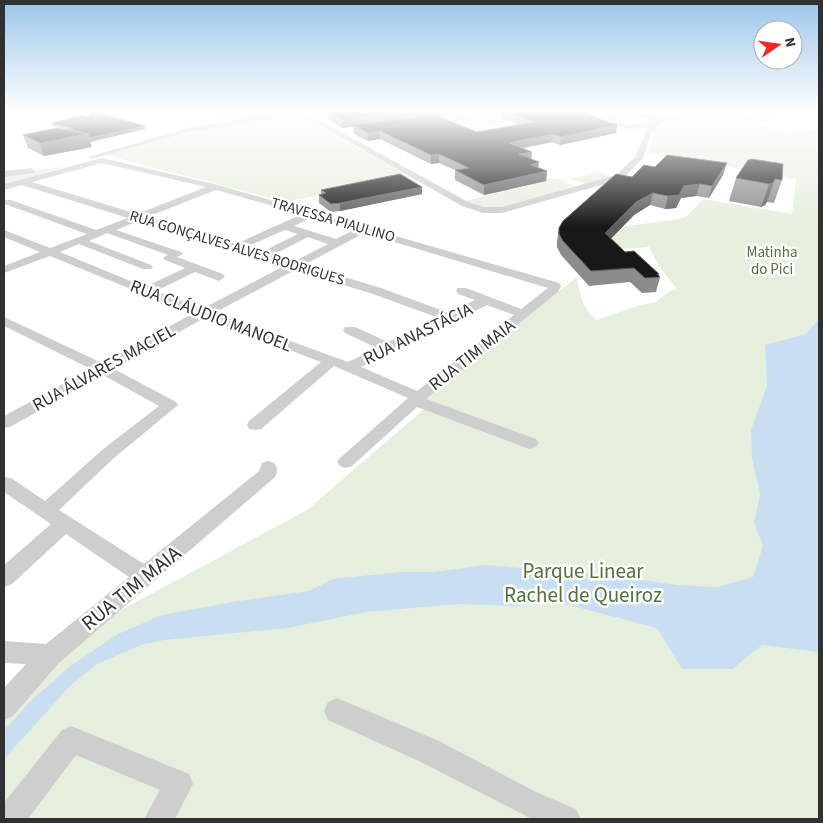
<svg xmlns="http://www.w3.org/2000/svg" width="823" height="823" viewBox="0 0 823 823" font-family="'Source Sans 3',sans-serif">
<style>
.green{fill:#e6efde}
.water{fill:#c9def0}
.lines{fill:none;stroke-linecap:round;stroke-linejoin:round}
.minor{fill:#cecece;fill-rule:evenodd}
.wall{fill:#8c8c8c}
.shaded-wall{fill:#5d5d5d}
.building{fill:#181818;stroke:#5d5d5d}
.labels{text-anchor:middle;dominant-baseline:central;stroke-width:5;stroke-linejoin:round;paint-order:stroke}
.far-street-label{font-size:15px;fill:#313131;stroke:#fff}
.far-park-label{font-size:15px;fill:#50713a;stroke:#fff}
.street-label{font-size:18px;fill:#313131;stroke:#fff}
.near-park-label{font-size:21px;fill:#50713a;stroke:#fff}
.near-street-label{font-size:21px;fill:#313131;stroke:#fff}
</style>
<rect width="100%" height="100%" fill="#fff"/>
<g class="green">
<path d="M197 110H292L294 112 251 118H229Z"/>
<path d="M759 111 784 116H777L778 117 753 124 790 134 819 128V819H4V691L36 661 58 644 307 510 430 404 422 401 577 277C579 293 583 310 597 320L637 306 656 302 670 291 677 289 658 265 649 247 619 249 605 247 614 228 679 219 686 217 703 199 792 214 796 179 649 153 655 130C669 116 715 111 734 112 741 113 746 117 753 115L744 112Z"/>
<path d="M298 114 410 177 285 202 106 155 206 128Z"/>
<path d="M475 115 521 117 504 120V122L486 127V129L502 135 478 139 408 124Z"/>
<path d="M59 167 61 168 4 185V175Z"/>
<path d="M599 172 613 177 585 184 570 179Z"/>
<path d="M540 178 559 179 574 186 499 209 491 210 465 201 532 184Z"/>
</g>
<path class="water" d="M819 319V652L762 645 732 669H682L657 628 569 605 550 603 512 606 458 604 366 612 288 628 164 640 141 645 97 664 71 685 4 759V730L32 700 69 667 118 634 162 615 232 602 309 591 333 579 400 572H433L486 565 615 576 677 585 717 587 753 577 763 546 754 523 760 494 752 458 751 430 767 386 765 345 806 334Z"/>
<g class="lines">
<g class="minor">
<path d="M294 110 303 111 468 202 484 207H502L616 175 635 157 648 127C632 130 618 130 606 119L610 115 569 110 632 111 648 114 660 119 695 111 753 110 687 116 660 124 652 132 643 158 622 179 502 213H483L462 206 300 114 189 132 92 159 88 157 188 128ZM625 115 639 116 653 121 627 125 614 119Z"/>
<path d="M543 110H560L527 117H476L422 122 419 120 422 118 476 113H527Z"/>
<path d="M102 158 218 185 559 283 561 286 558 292 426 399 536 439 539 443 536 447 530 449 524 447 417 407 352 466 346 468 340 466 337 462 340 458 408 398 334 366 261 429 255 430 249 429 247 425 249 421 321 362 204 318 114 369 176 402 178 405 114 458 59 510 144 564 259 471 262 463 268 461 274 463C278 468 278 473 274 478L59 663 13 716 4 720V688L26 664 4 663V641L46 644 129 577 66 534 12 584 4 587V565L51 524 4 492V477L11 478 45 501 102 450 159 406 103 375 10 427 4 428V416L91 369 4 326V317L102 363 192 314 50 256 4 273V266L40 252 4 237V230L50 248 87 234 5 204V200H11L96 230 128 218 22 185 4 190V184ZM102 163 206 187 137 214 32 182ZM216 190 302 214 236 244 147 217ZM312 217 354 230 336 239 294 226ZM138 221 284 266 202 309 156 291 195 272 219 281 225 277 223 274 177 257 183 254 181 252 116 230ZM285 230 298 234 262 252 246 247ZM107 233 168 255 163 258 165 260 185 268 145 287 60 252 79 244 143 269H151L153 267 151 265 89 241ZM364 233 548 288 521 309 466 288H458L456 291 458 294 475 300 449 313 381 288 304 265ZM308 237 328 244 293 262 273 255ZM295 270 373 294 439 318 388 342 355 327H345L343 330 345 333 377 348 348 362 214 313ZM487 305 514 315 417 391 361 367Z"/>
<path d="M31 168 35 171 34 173 4 177V171Z"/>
<path d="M337 698 439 741 536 792 576 809 581 819H532L419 761 328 720 324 711 328 702Z"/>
<path d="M71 726 189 774 193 784 175 819H144L160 790 76 755 28 819H4V803L62 730Z"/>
</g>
</g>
<g class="wall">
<path d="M317 110H479L437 116 477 132 519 124 503 119V111L516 110H588V114H587L617 125 616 133 560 145 552 142 523 148 532 152 531 159 538 168 547 171 546 181 484 195 455 180V170L439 163 431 164 380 139 368 141 354 134 353 126 342 128 329 120 328 116Z"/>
<path d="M52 123 145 129 90 142 92 147 44 156 28 148 23 135 68 130 53 126Z"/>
<path d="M748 160 782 180 774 203 767 202 765 205 761 207 729 201 736 178Z"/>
<path d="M655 167 723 175 709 198 696 196 681 198 676 208 665 209 650 205 634 215 611 238 625 252 659 274 658 276 660 277 656 292 642 293 630 282 589 286 561 255 557 247V241L559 228 632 177Z"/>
<path d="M422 187V194L340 211 331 212 319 203V195L321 194V190Z"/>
</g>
<g class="shaded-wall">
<path d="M418 110H479L342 128V120Z"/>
<path d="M572 110H588V114L571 117Z"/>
<path d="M617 125 616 133 560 145 561 137Z"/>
<path d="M145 126V129L90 142 92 147 44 156 40 143 88 134Z"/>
<path d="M380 131V139L368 141V133Z"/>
<path d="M553 134 552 142 508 151 509 143Z"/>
<path d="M532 152 531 161 519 154Z"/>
<path d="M439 154V163L431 164V155Z"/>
<path d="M539 162 538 171 531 165Z"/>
<path d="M727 163 723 175 709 198 712 186Z"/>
<path d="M547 171 546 181 484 195V185Z"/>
<path d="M775 179 767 202 765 205 761 207 769 184Z"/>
<path d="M700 184 696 196 681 198 676 208 665 209 668 196 684 186Z"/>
<path d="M422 187V194L340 211V203Z"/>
<path d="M653 193 650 205 634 215 603 247 605 233 636 202Z"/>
</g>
<g class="building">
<path d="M331 110H418L342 120 328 113 334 112Z"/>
<path d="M516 110H574L617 125 561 137 553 134 509 143 532 152 519 154 539 162 531 165 547 171 484 185 455 170 469 168 439 154 431 155 380 131 368 133 353 125 435 115 477 132 534 122 503 111Z"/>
<path d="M93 111 145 126 89 138 88 134 68 130 74 129 52 123 83 115 88 117Z"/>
<path d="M57 128 88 134 40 143 23 135Z"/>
<path d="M667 155 727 163 712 186 700 184 684 186 679 195 668 196 653 193 636 202 605 233 625 252 634 251 659 274H657L660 277 645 278 634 268 591 271 563 241 559 234V228L563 221 616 174 632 177 644 165 655 167Z"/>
<path d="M752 159 783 164 782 180 775 179 773 183 769 184 736 178 748 160Z"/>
<path d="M400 174 422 187 340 203 331 204 319 195 326 193 321 190Z"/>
</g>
<linearGradient id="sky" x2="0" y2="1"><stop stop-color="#9bc5eb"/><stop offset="0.49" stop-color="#fff"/><stop offset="1" stop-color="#fff" stop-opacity="0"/></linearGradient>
<rect width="823" height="226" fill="url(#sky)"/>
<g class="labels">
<g class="far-street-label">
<text transform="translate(333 220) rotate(16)">TRAVESSA PIAULINO</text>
<text transform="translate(237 248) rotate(17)">RUA GONÇALVES ALVES RODRIGUES</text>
</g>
<g class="far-park-label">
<text x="772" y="252">Matinha<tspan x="772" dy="17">do Pici</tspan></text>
</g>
<g class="street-label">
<text transform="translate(211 316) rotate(21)">RUA CLÁUDIO MANOEL</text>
<text transform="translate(418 334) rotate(-26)">RUA ANASTÁCIA</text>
<text transform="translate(472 355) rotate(-38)">RUA TIM MAIA</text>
<text transform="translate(104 368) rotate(-29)">RUA ÁLVARES MACIEL</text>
</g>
<g class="near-park-label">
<text x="583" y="571">Parque Linear<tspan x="583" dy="24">Rachel de Queiroz</tspan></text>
</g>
<g class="near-street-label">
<text transform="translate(131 588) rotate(-39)">RUA TIM MAIA</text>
</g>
</g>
<rect width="823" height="823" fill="none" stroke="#313131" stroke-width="10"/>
<g transform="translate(778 45) rotate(77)"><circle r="24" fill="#ffffff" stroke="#adadad"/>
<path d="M0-4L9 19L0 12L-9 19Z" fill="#f42728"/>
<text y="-8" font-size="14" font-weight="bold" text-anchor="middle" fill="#313131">N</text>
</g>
</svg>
